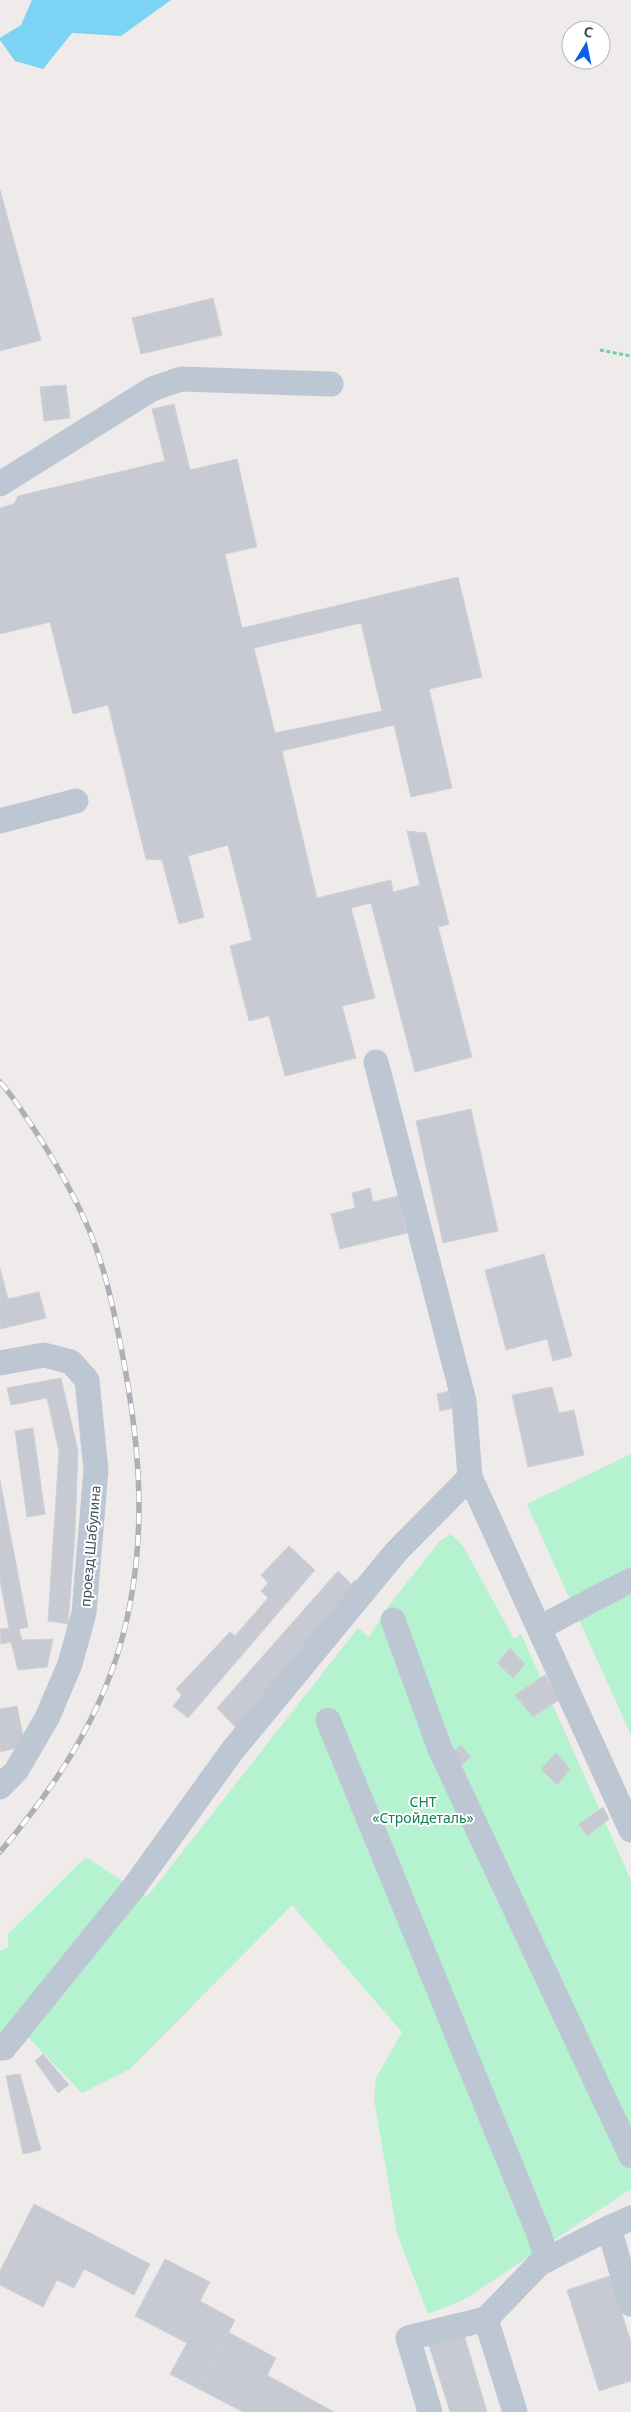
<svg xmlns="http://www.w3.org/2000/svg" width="631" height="2412" viewBox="0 0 631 2412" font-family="'Noto Sans',sans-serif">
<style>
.green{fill:#b4f2d0}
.water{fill:#7dd3f3}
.building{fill:#c7cad2;stroke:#cfd1d8;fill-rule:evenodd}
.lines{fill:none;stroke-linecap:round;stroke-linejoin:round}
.path{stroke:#6ad2a5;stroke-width:3;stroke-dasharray:4 2.5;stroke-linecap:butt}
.minor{stroke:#bdc7d3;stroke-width:25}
.rail-casing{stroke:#adb0b7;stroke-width:5.5}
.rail{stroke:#fff;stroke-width:4;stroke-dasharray:11;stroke-linecap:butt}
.labels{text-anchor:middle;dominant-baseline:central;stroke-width:4;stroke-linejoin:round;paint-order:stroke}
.street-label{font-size:14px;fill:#424e5a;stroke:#fff}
.park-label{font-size:14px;fill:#0f804e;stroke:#fff}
</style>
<rect width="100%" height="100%" fill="#efebeb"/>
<g class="green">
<path d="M631 1454V1735L527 1504Z"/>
<path d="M451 1534 463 1546 514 1639 521 1634 631 1880V2189L465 2299 428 2314 397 2234 374 2099 376 2078 402 2032 292 1905 130 2069 82 2093 18 2027 0 2036V1951L8 1947V1934L86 1857 147 1897 358 1628 369 1637 389 1605 440 1541Z"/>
</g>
<path class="water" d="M32 0H171L121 36 72 33 43 69 15 61 0 40V38L21 25Z"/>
<g class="building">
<path d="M0 190 41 340 0 351Z"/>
<path d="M213 298 222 335 141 354 132 318Z"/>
<path d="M66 385 70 418 44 421 40 387Z"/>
<path d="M174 404 190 470 237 459 257 547 225 554 242 628 458 577 482 677 429 689 452 788 411 797 394 725 282 751 317 898 391 880 393 892 420 885 407 831 426 833 449 924 438 927 472 1057 415 1072 371 903 351 908 375 998 342 1006 356 1058 285 1076 269 1016 249 1021 230 946 252 940 228 845 188 856 204 917 179 924 162 860 146 859 108 705 73 714 50 622 0 634V508L14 504 18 496 165 461 152 409ZM361 623 382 711 275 733 254 648Z"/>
<path d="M471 1109 498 1231 443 1243 416 1121Z"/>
<path d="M370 1188 373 1202 398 1196 407 1233 340 1249 331 1214 355 1208 352 1193Z"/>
<path d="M544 1254 572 1356 553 1361 547 1339 506 1350 485 1270Z"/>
<path d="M0 1268 8 1299 39 1292 46 1318 0 1329Z"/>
<path d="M61 1378 78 1451 75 1532 68 1624 48 1621 59 1451 47 1398 11 1405 7 1388Z"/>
<path d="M552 1387 559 1413 574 1410 584 1455 528 1467 512 1395Z"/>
<path d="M454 1390 458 1407 440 1411 437 1394Z"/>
<path d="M33 1428 45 1514 27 1517 15 1431Z"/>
<path d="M0 1480 28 1627 19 1629 22 1640 53 1639 47 1667 18 1670 11 1642 1 1644 0 1629 9 1628 0 1581Z"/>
<path d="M289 1546 315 1570 188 1718 173 1706 182 1695 176 1689 230 1632 235 1636 268 1598 261 1591 268 1583 261 1575Z"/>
<path d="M338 1571 351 1584 355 1580 369 1595 245 1737 217 1708Z"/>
<path d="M510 1648 525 1664 513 1678 497 1663Z"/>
<path d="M545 1675 559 1700 533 1717 515 1695Z"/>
<path d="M17 1706 25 1746 0 1752V1709Z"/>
<path d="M461 1745 471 1757 456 1770 446 1758Z"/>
<path d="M556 1753 570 1769 557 1785 541 1769Z"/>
<path d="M603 1807 609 1819 587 1836 579 1824Z"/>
<path d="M43 2054 69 2085 58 2093 35 2061Z"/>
<path d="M20 2074 41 2150 23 2154 6 2076Z"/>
<path d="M34 2204 150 2264 134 2295 84 2269 74 2288 57 2280 43 2307 0 2285V2271Z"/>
<path d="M165 2259 210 2282 200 2301 235 2320 199 2389 170 2374 187 2343 135 2316Z"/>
<path d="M610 2276 631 2342V2381L599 2391 567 2290Z"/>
<path d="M463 2331 487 2412H450L428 2342Z"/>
<path d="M228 2332 276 2358 267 2375 334 2412H243L199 2389Z"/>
</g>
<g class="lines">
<path class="path" d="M600 350 631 356"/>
<g class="minor">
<path d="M0 484 152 389 181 379 331 384"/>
<path d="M0 821 76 801"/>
<path d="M376 1062 464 1401 470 1477 631 1830"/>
<path d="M0 1363 44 1355 71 1362 87 1380 96 1470 84 1613 70 1664 47 1718 16 1771 0 1787"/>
<path d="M393 1620 440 1749 631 2156"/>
<path d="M539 1628 631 1580"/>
<path d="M328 1720 539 2234 547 2260"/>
<path d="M0 2048H4L134 1887 232 1751 396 1552 470 1477"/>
<path d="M631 2218 609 2228 631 2304"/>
<path d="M486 2319 515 2412"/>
<path d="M430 2412 408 2338 486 2319 540 2263 609 2228"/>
</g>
<g class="rail-casing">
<path id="rail" d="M0 1082C12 1095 22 1111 32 1126 53 1158 72 1191 87 1225 104 1264 113 1306 121 1347 141 1448 149 1545 120 1646 97 1724 52 1791 0 1852"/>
</g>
<use href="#rail" class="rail"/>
</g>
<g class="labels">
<g class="street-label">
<text transform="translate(90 1546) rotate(-85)">проезд Шабулина</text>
</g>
<g class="park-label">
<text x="423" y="1801">СНТ<tspan x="423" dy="16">«Стройдеталь»</tspan></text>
</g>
</g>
<g transform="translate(586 45) rotate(10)"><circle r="24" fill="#ffffff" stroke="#b3b8bd"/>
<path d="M0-4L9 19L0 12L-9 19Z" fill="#0a5eea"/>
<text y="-8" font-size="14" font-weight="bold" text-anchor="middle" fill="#424e5a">С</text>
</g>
</svg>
